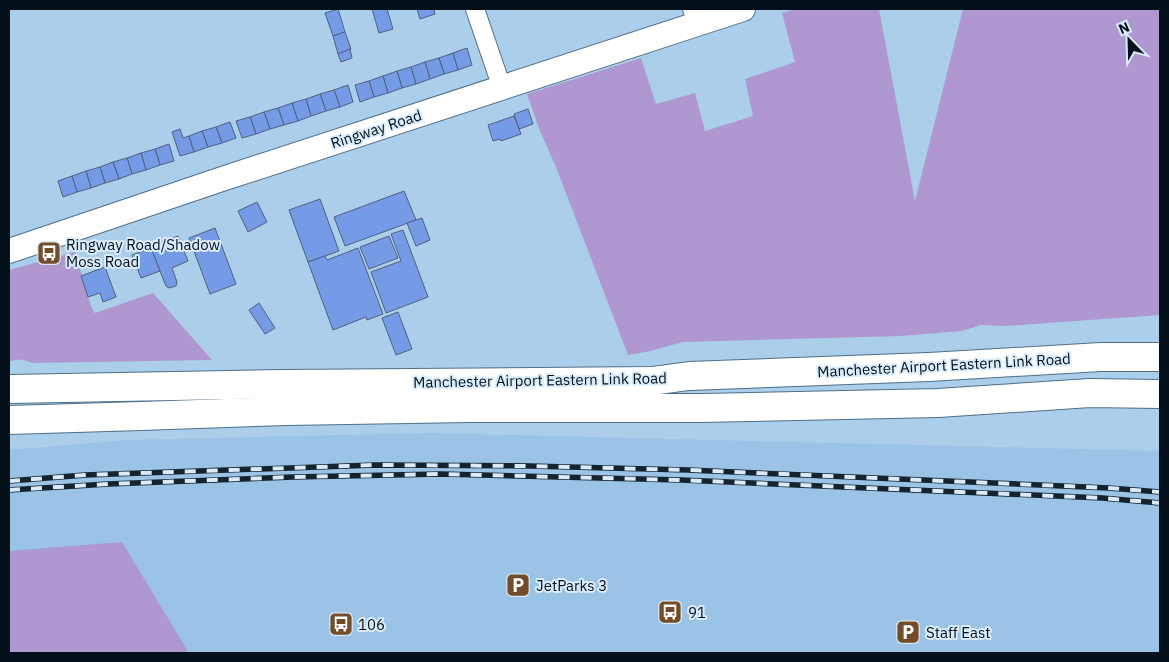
<svg xmlns="http://www.w3.org/2000/svg" width="1169" height="662" viewBox="0 0 1169 662" font-family="'IBM Plex Sans',sans-serif">
<style>
.built{fill:#9ac3e5}
.green{fill:#af98d0}
.building{fill:#759be6;stroke:#506080}
.lines{fill:none;stroke-linecap:round;stroke-linejoin:round}
.street-casing{stroke:#4f6f89;stroke-width:20}
.secondary-casing{stroke:#4f6f89;stroke-width:26}
.highway-casing{stroke:#4f6f89;stroke-width:30}
.street{stroke:#fff;stroke-width:18}
.secondary{stroke:#fff;stroke-width:24}
.highway{stroke:#fff;stroke-width:28}
.rail-casing{stroke:#15232f;stroke-width:5.5}
.rail{stroke:#daecfb;stroke-width:4;stroke-dasharray:11;stroke-linecap:butt}
.labels{text-anchor:middle;dominant-baseline:central;stroke-width:4;stroke-linejoin:round;paint-order:stroke}
.street-label{font-size:15px;fill:#04101a;stroke:#daecfb}
.poi-label{font-size:15px;fill:#04101a;stroke:#daecfb;text-anchor:start}
</style>
<rect width="100%" height="100%" fill="#abceea"/>
<path class="built" d="M431 433 1160 451V653H9V450L127 440Z"/>
<g class="green">
<path d="M795 9H879L915 201 963 9H1160V315L1005 326 981 325 962 331 901 336 683 342 646 352 628 355 556 167 540 131 527 94 641 58 656 104 695 93 705 131 753 116 745 79 795 62 782 13Z"/>
<path d="M75 252 91 306 95 313 153 293 212 360 32 363C22 359 19 358 9 362V270Z"/>
<path d="M122 542 189 653H9V551Z"/>
</g>
<g class="building">
<path d="M338 9 345 32 333 36 325 13Z"/>
<path d="M372 9H387L393 29 379 33Z"/>
<path d="M417 9H434L435 14 420 19Z"/>
<path d="M345 32 351 49 338 54 333 36Z"/>
<path d="M467 48 472 65 458 70 453 53Z"/>
<path d="M350 49 352 58 341 62 338 54Z"/>
<path d="M453 53 458 70 444 74 439 58Z"/>
<path d="M439 58 444 74 430 79 425 62Z"/>
<path d="M425 62 430 79 416 84 411 67Z"/>
<path d="M411 67 416 84 402 88 397 71Z"/>
<path d="M397 71 402 88 388 93 383 76Z"/>
<path d="M383 76 388 93 374 97 369 81Z"/>
<path d="M369 81 374 97 360 102 355 85Z"/>
<path d="M348 85 353 102 340 107 334 90Z"/>
<path d="M334 90 340 107 326 111 320 94Z"/>
<path d="M320 94 326 111 311 116 306 99Z"/>
<path d="M306 99 311 116 298 121 292 103Z"/>
<path d="M292 103 298 121 284 125 278 108Z"/>
<path d="M278 108 284 125 270 129 264 112Z"/>
<path d="M528 109 533 124 519 129 514 114Z"/>
<path d="M264 112 270 129 256 134 250 117Z"/>
<path d="M514 116 521 134 501 141 500 139 493 141 488 125Z"/>
<path d="M250 117 256 134 242 138 236 121Z"/>
<path d="M230 122 236 138 222 143 216 127Z"/>
<path d="M216 127 222 143 208 147 202 131Z"/>
<path d="M180 129 183 138 189 136 194 152 180 156 172 132Z"/>
<path d="M202 131 208 147 194 152 189 136Z"/>
<path d="M169 144 174 161 160 165 155 149Z"/>
<path d="M155 149 160 165 146 170 141 153Z"/>
<path d="M141 153 146 170 132 174 127 158Z"/>
<path d="M127 158 132 174 119 179 113 162Z"/>
<path d="M113 162 119 179 105 183 100 167Z"/>
<path d="M100 167 105 183 91 188 86 171Z"/>
<path d="M86 171 91 188 77 192 72 176Z"/>
<path d="M72 176 77 192 63 197 58 181Z"/>
<path d="M404 191 416 220 345 246 334 217Z"/>
<path d="M320 199 339 251 308 262 289 210Z"/>
<path d="M257 202 267 222 248 232 238 211Z"/>
<path d="M422 218 430 240 416 246 407 223Z"/>
<path d="M215 228 236 284 210 294 189 238Z"/>
<path d="M403 230 428 297 386 313 371 272 401 261 391 234Z"/>
<path d="M178 236 188 261 172 268 177 282 176 286 169 288 166 286 150 246Z"/>
<path d="M389 236 398 258 369 269 360 247Z"/>
<path d="M151 248 160 271 141 278 132 255Z"/>
<path d="M358 248 383 314 367 320 366 317 333 330 308 262 325 256 327 260Z"/>
<path d="M105 267 116 297 103 302 100 293 88 297 81 276Z"/>
<path d="M259 303 275 328 265 334 249 310Z"/>
<path d="M398 312 412 349 396 355 382 318Z"/>
</g>
<g class="lines">
<g class="street-casing">
<g id="street">
<path d="M475 9 502 88"/>
<path d="M692 9 697 24"/>
</g>
</g>
<g class="secondary-casing">
<path id="secondary" d="M9 251 222 179 743 9"/>
</g>
<g class="highway-casing">
<g id="highway">
<path d="M9 389 282 384 652 381 689 376 929 367 1101 357H1160"/>
<path d="M9 420 141 416 286 411 469 408H702L938 403 1090 393 1160 394"/>
</g>
</g>
<use href="#street" class="street"/>
<use href="#secondary" class="secondary"/>
<use href="#highway" class="highway"/>
<g class="rail-casing">
<g id="rail">
<path d="M9 481 85 475 375 465 530 466 688 470 1109 488 1160 492"/>
<path d="M9 490 108 484 293 477 441 474 681 480 1102 498 1160 503"/>
</g>
</g>
<use href="#rail" class="rail"/>
</g>
<defs>
<g id="bus-square" transform="scale(1.25)"><rect x="-9" y="-9" width="18" height="18" rx="4" fill="#734d29" stroke="#daecfb"/><path d="M-5-6H5V4H4V6H2V4H-2V6H-4V4H-5ZM-3.5-4V0h7V-4ZM-3.5 1.2v1.5H-2V1.2ZM2 1.2v1.5H3.5V1.2Z" fill="#fff"/></g>
<g id="parking-square" transform="scale(1.25)"><rect x="-9" y="-9" width="18" height="18" rx="4" fill="#734d29" stroke="#daecfb"/><path d="M-3.5-5.5H1a3.5 3.5 0 0 1 0 7H-1V5.5H-3.5ZM-1-3.4V-.6H.8a1.4 1.4 0 0 0 0-2.8Z" fill="#fff"/></g>
</defs>
<g fill-rule="evenodd">
<use href="#bus-square" x="49" y="253"/>
<use href="#parking-square" x="518" y="585"/>
<use href="#bus-square" x="670" y="612"/>
<use href="#bus-square" x="341" y="624"/>
<use href="#parking-square" x="908" y="632"/>
</g>
<g class="labels">
<g class="street-label">
<text transform="translate(376 129) rotate(-18)">Ringway Road</text>
<text transform="translate(944 365) rotate(-3)">Manchester Airport Eastern Link Road</text>
<text transform="translate(540 380) rotate(-1)">Manchester Airport Eastern Link Road</text>
</g>
<g class="poi-label">
<text x="66" y="244">Ringway Road/Shadow<tspan x="66" dy="17">Moss Road</tspan></text>
<text x="536" y="585">JetParks 3</text>
<text x="688" y="612">91</text>
<text x="358" y="624">106</text>
<text x="926" y="632">Staff East</text>
</g>
</g>
<rect width="1169" height="662" fill="none" stroke="#04101a" stroke-width="20"/>
<g transform="translate(1129 40) rotate(337)" stroke="#daecfb" stroke-width="4" paint-order="stroke">
<path d="M0-4L9 19L0 12L-9 19Z" fill="#04101a"/>
<text y="-8" font-size="14" font-weight="bold" text-anchor="middle" fill="#04101a">N</text>
</g>
</svg>
